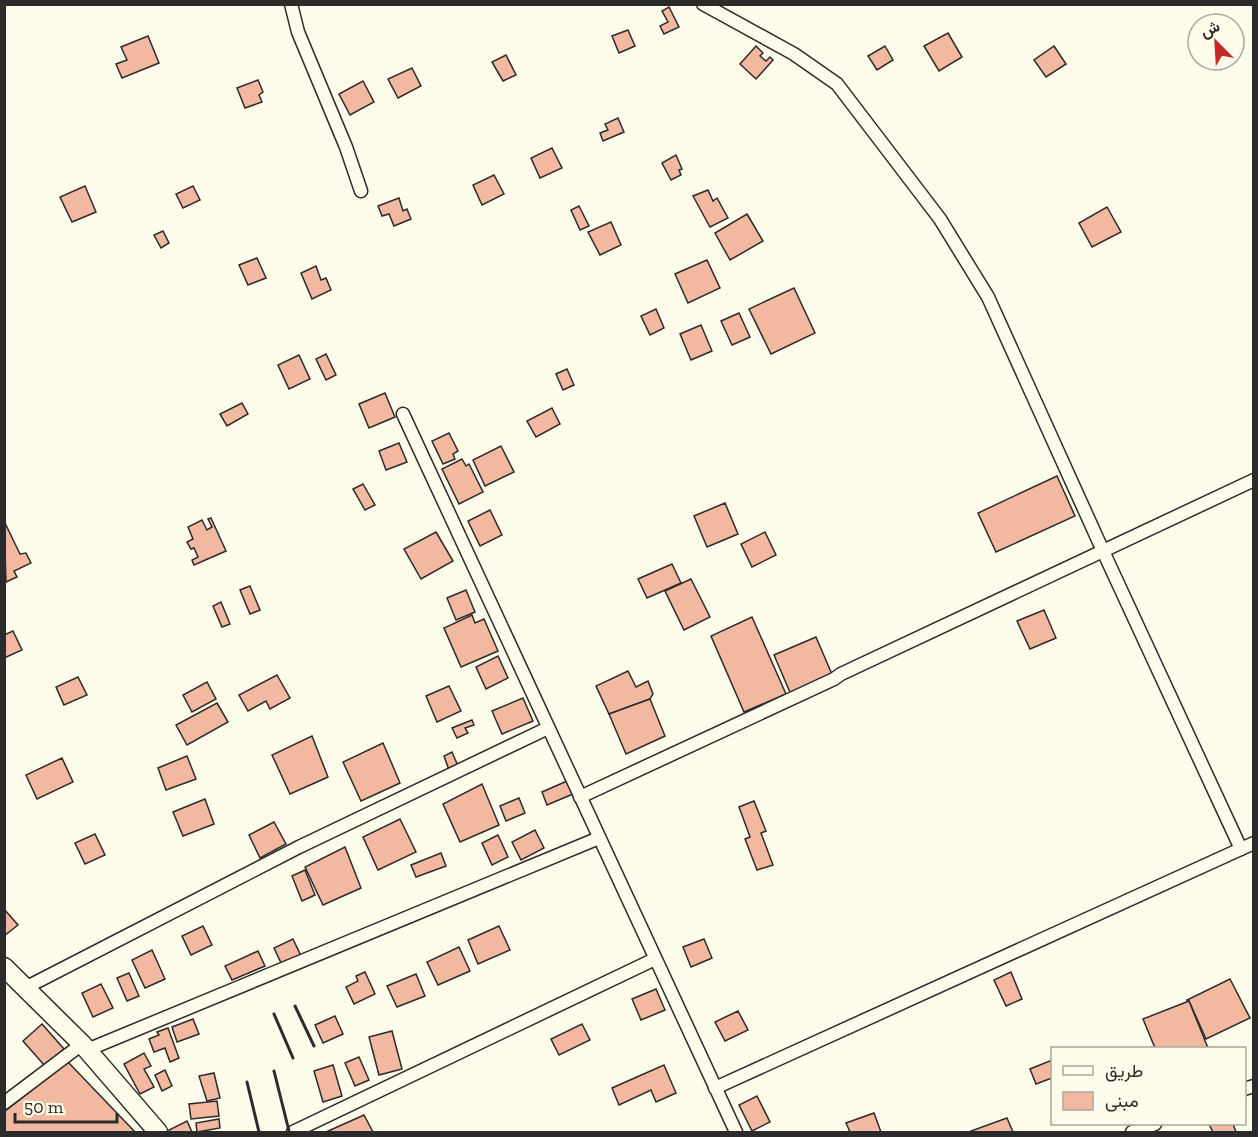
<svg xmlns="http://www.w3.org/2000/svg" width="1258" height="1137" viewBox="0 0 1258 1137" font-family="'Zilla Slab',Vazirmatn,serif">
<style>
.building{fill:#f2b8a0;stroke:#2b2b2b;stroke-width:1.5}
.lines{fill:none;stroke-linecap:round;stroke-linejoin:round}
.street-casing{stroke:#2b2b2b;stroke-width:15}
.secondary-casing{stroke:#2b2b2b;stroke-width:21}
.street{stroke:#fdfbea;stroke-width:12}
.secondary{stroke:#fdfbea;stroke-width:18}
.wall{stroke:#2b2b2b;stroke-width:3}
</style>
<rect width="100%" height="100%" fill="#fdfbea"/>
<g class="building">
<path d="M669 7 679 27 664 34 660 26 668 22 662 11Z"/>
<path d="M628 30 635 46 619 53 612 36Z"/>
<path d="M948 33 962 57 939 71 924 46Z"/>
<path d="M148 36 159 63 122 78 116 64 127 60 121 47Z"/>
<path d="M756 46 763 53 760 56 766 61 770 57 773 60 756 79 740 64Z"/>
<path d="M885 46 893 60 877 70 868 56Z"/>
<path d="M1054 46 1066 64 1046 77 1034 60Z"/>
<path d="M506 55 516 75 503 81 492 62Z"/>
<path d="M412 68 421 86 398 98 388 79Z"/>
<path d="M258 80 263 92 259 95 262 102 245 108 237 88Z"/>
<path d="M363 81 374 102 350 115 339 94Z"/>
<path d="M618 118 624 132 603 141 600 133 608 130 605 124Z"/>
<path d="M552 148 562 168 540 178 531 158Z"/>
<path d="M676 155 682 169 679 170 681 175 671 180 662 163Z"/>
<path d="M494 175 504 194 482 205 473 185Z"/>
<path d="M85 186 96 212 72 222 60 197Z"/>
<path d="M193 186 200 200 183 208 176 194Z"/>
<path d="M708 190 713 201 717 198 728 218 710 227 693 196Z"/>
<path d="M399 198 403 211 407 209 411 219 394 226 389 214 382 216 378 206Z"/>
<path d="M579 206 589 226 580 230 571 210Z"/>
<path d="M1107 207 1121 232 1092 247 1079 223Z"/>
<path d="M747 214 763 241 730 260 715 233Z"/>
<path d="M611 222 621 245 600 255 588 232Z"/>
<path d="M163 231 169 243 161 248 154 235Z"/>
<path d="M257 258 266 278 248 285 239 265Z"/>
<path d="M707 260 720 288 688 303 675 274Z"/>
<path d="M316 266 321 280 326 278 331 290 312 299 301 273Z"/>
<path d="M794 288 815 333 771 354 749 309Z"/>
<path d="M656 309 664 328 650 335 641 316Z"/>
<path d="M739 313 750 337 732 345 721 321Z"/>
<path d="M701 325 712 351 691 360 680 334Z"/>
<path d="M326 354 336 375 326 380 316 359Z"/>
<path d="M299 355 310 379 289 389 278 365Z"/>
<path d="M567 369 574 385 563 390 556 374Z"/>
<path d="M385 393 395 417 369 428 359 404Z"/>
<path d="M242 403 248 414 227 426 220 414Z"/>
<path d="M552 408 560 424 536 437 527 421Z"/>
<path d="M449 433 458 451 453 454 455 459 443 464 432 441Z"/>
<path d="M399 443 407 462 386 470 379 451Z"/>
<path d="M501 446 514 472 485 486 473 460Z"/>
<path d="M462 459 466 466 469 464 483 492 459 504 442 469Z"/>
<path d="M1057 476 1075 516 996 552 978 513Z"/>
<path d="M363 484 375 505 365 510 353 489Z"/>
<path d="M725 503 738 534 707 547 694 516Z"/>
<path d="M490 510 502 535 480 546 468 521Z"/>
<path d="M211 518 226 551 194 565 192 560 198 557 194 548 191 549 187 542 193 539 188 527 202 520 207 530 212 527 208 519Z"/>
<path d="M4 521 20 554 26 553 31 563 14 571 17 577 6 582Z"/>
<path d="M436 532 453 561 421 579 404 549Z"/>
<path d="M765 532 776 555 752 567 741 544Z"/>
<path d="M672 564 681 583 647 598 638 579Z"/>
<path d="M691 579 710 617 684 630 665 591Z"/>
<path d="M250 586 260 610 250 614 240 590Z"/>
<path d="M466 590 475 612 456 620 447 598Z"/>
<path d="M221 602 230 624 222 627 213 606Z"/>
<path d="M1044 610 1056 638 1030 649 1017 621Z"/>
<path d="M472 615 475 623 484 619 498 651 461 667 444 628Z"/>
<path d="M752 617 786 694 744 712 711 636Z"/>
<path d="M13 631 22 650 4 658V635Z"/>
<path d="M816 637 834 679 792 697 774 655Z"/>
<path d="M498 656 508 678 486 689 476 667Z"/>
<path d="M628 671 636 687 648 681 653 694 650 699 609 714 596 686Z"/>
<path d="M277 675 290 698 270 709 266 701 248 711 239 695Z"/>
<path d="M78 677 87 695 64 705 56 687Z"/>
<path d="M207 682 216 699 192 712 183 695Z"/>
<path d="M449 686 461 711 437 722 426 696Z"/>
<path d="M523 698 533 721 502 734 492 711Z"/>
<path d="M650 699 665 736 626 754 609 714Z"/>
<path d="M217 703 228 722 187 745 176 725Z"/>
<path d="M472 720 474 725 465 728 468 733 457 738 452 728Z"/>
<path d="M312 736 328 777 290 794 272 755Z"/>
<path d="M383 743 400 783 361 801 343 762Z"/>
<path d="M452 752 458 766 449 770 444 756Z"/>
<path d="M187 756 196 779 166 790 158 768Z"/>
<path d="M62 758 73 782 37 799 26 775Z"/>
<path d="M567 781 573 794 547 805 542 792Z"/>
<path d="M482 784 499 825 460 842 443 804Z"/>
<path d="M519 798 525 813 506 821 500 806Z"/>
<path d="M205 799 214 824 183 836 173 812Z"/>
<path d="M754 801 766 831 761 833 773 865 757 870 745 839 750 837 739 807Z"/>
<path d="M400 819 416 852 378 870 363 837Z"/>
<path d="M274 822 286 844 260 858 249 835Z"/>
<path d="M535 830 544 848 521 860 512 842Z"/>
<path d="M95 834 105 855 85 864 75 843Z"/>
<path d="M498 835 508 857 492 865 482 843Z"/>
<path d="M345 847 361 888 323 905 305 867Z"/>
<path d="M441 853 446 866 416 877 411 865Z"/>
<path d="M305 870 315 895 302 901 292 876Z"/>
<path d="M4 909 18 925 4 936Z"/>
<path d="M203 926 212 945 191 955 182 936Z"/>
<path d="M499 926 510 950 478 964 468 940Z"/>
<path d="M293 939 301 956 282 965 274 948Z"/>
<path d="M704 939 712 958 691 967 683 947Z"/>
<path d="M459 947 470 971 438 985 427 962Z"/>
<path d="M152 950 165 979 145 988 132 960Z"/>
<path d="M258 951 265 966 232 980 225 966Z"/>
<path d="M365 972 375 994 354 1004 346 987 358 981 356 976Z"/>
<path d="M1011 972 1022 999 1006 1006 994 980Z"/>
<path d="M129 973 139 996 127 1001 117 978Z"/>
<path d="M416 974 425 996 397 1007 387 986Z"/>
<path d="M1230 979 1250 1018 1206 1039 1189 1001 1187 1000Z"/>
<path d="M101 984 113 1008 93 1017 82 993Z"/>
<path d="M656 989 665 1010 641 1020 632 999Z"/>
<path d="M1189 1001 1208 1048H1155L1143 1019Z"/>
<path d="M738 1011 748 1030 725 1041 715 1022Z"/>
<path d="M335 1016 343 1034 323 1043 315 1025Z"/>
<path d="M193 1019 199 1034 177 1042 172 1027Z"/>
<path d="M42 1024 64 1049 45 1066 23 1041Z"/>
<path d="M582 1024 590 1040 559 1055 551 1039Z"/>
<path d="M168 1028 179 1058 170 1062 165 1048 154 1052 149 1039 159 1035 157 1032Z"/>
<path d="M392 1031 402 1069 379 1075 369 1037Z"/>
<path d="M144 1053 151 1066 144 1069 154 1087 140 1094 124 1064Z"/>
<path d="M359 1057 369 1080 355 1086 345 1063Z"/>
<path d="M1052 1060V1078L1036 1084 1030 1069Z"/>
<path d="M68 1062 135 1132H4V1112Z"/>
<path d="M333 1065 342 1096 323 1102 314 1071Z"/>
<path d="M664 1065 676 1093 656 1102 651 1090 619 1105 612 1088Z"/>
<path d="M165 1070 172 1086 162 1091 155 1075Z"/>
<path d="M214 1073 220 1098 207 1101 199 1076Z"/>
<path d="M757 1096 770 1122 752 1131 739 1105Z"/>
<path d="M217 1101 219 1116 191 1119 189 1104Z"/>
<path d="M874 1113 881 1132H850L846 1123Z"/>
<path d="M364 1115 373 1132H326Z"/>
<path d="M1007 1118 1013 1132H972L971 1131Z"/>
<path d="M219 1119 220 1128 197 1132 196 1123Z"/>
<path d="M187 1121 192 1132H170L169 1130Z"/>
<path d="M1209 1124H1233L1236 1132H1213Z"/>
</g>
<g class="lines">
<g class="street-casing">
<g id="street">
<path d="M291 4 298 32 346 147 361 191"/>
<path d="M703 4 794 54 837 84 940 219 988 297 1103 551 1241 849"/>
<path d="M403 414 736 1132"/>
<path d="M580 797 834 679 841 674 1254 480"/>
<path d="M25 988 299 847 548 728"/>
<path d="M87 1050 599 838"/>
<path d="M715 1088 1254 843"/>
<path d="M1244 1089 1254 1086"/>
<path d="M4 1103 82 1044"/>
<path d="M293 1132 655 959"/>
<path d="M1132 1132 1155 1124"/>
</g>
</g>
<g class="secondary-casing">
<path id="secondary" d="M4 967 82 1044 158 1132"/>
</g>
<use href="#street" class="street"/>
<use href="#secondary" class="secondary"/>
<g class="wall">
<path d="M295 1006 314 1046"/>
<path d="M274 1014 293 1058"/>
<path d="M274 1071 289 1131"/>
<path d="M247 1082 259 1132"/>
</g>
</g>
<rect width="1258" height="1137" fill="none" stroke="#2b2b2b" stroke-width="12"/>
<rect x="1051" y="1047" width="195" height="78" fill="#fdfbea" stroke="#a9a89e" stroke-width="1.5"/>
<rect x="1063" y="1066" width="30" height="9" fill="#fdfbea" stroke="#a9a89e" stroke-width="1.5"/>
<text x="1105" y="1077" font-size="18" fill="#2b2b2b">طريق</text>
<rect x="1063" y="1092" width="30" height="18" fill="#f2b8a0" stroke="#a9a89e" stroke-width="1.5"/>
<text x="1105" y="1107" font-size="18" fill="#2b2b2b">مبنى</text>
<g transform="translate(1216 42) rotate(336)"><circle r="28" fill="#fdfbea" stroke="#a9a89e" stroke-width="1.5"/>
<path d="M0-4.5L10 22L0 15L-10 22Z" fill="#c62828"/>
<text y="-9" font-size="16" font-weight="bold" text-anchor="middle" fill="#2b2b2b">ش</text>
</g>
<path d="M15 1113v9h102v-9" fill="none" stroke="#2b2b2b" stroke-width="3"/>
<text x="24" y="1113" font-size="18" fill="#2b2b2b" stroke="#fdfbea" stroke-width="4.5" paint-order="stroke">50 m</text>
</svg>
